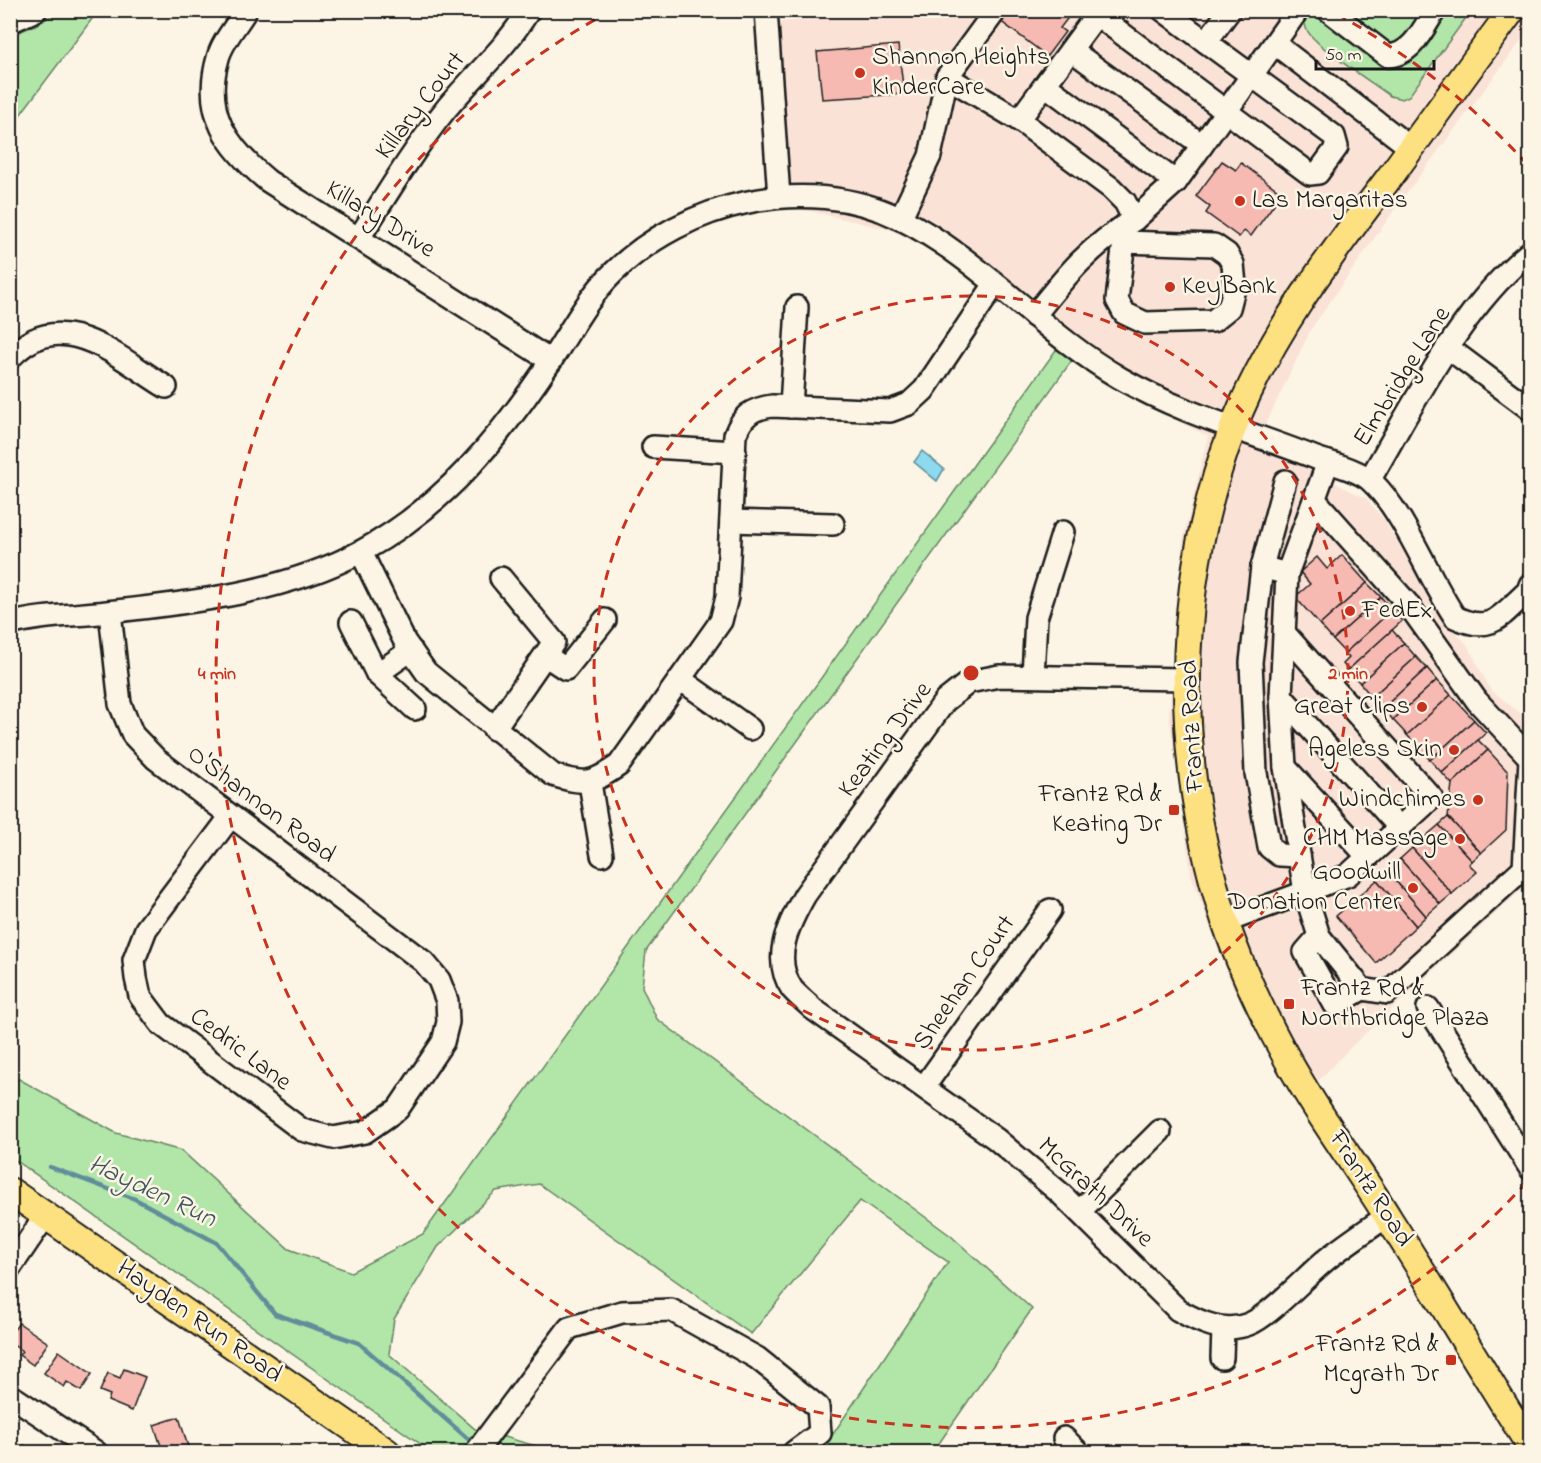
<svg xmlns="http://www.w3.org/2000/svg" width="1541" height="1463" viewBox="0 0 1541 1463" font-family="'Indie Flower',sans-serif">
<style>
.built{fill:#fae3d6}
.green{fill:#b1e6a8;stroke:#668162;stroke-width:1.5}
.water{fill:#8dd9ee;stroke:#608d9a;stroke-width:1.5}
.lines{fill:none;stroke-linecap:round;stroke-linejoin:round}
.stream{stroke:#608d9a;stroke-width:4.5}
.building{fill:#f6bab3;stroke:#1c1c1c;stroke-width:1.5}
.minor-casing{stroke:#1c1c1c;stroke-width:26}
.major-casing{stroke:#1c1c1c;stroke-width:30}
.minor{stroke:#fcf5e5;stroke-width:21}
.major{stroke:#fde080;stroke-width:26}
.ring{fill:none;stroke:#c8321e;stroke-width:3;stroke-dasharray:10 8}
.poi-dot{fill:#c8321e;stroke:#fcf5e5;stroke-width:2}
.labels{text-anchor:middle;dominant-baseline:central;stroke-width:5;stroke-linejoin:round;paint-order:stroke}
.poi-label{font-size:26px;fill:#1c1c1c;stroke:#fcf5e5;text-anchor:end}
.street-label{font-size:26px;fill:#1c1c1c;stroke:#fcf5e5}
.water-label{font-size:27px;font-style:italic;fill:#3e555b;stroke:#fcf5e5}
.centre{fill:#c8321e;stroke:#fcf5e5;stroke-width:3}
.ring-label{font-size:18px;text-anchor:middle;font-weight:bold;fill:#c8321e;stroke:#fcf5e5;stroke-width:5;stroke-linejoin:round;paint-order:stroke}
</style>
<rect width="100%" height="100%" fill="#fcf5e5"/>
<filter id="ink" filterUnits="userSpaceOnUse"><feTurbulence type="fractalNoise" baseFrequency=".0167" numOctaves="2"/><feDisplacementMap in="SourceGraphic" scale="12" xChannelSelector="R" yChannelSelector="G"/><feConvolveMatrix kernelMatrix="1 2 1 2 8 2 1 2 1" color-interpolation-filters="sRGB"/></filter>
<g filter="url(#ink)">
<path class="built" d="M904 10 1530 11V29L1400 202 1311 329 1257 443 1367 499 1385 521 1446 623 1467 644 1490 689 1530 721V882L1355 1043 1297 1103 1233 988 1191 875 1169 715 1183 540 1208 436 1125 395 929 249 891 230 783 205 771 23Z"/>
<g class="green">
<path d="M1310 10 1471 11 1409 96 1402 99 1390 96C1373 83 1312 45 1306 28 1303 20 1306 17 1310 10Z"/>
<path d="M59 11H98L11 127V35L36 25Z"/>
<path d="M1058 347 1073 359 646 951 642 987 657 1019 951 1236 1032 1309 933 1452H821L948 1262 860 1201 751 1334 539 1184 496 1191 438 1247 394 1319 389 1354 475 1429 558 1452H432L11 1157V1083L19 1079 116 1133 182 1151 289 1249 351 1272 423 1234Z"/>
</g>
<path class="water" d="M922 451 944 469 937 481 914 462Z"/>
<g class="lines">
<path class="stream" d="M50 1167 135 1199 217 1243 275 1314 359 1343 475 1445"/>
</g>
<g class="building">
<path d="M1006 10H1066L1070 15 1060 28 1065 32 1047 56 999 20Z"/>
<path d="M898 45 904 94 822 99 817 52Z"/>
<path d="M1222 161 1236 170 1241 163 1282 193 1251 236 1244 231 1239 237 1206 213 1210 207 1196 196Z"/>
<path d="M1342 555 1367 583 1320 625 1295 597 1310 584 1300 572 1317 557 1327 569Z"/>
<path d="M1367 583 1381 597 1333 640 1320 625Z"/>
<path d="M1381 597 1392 610 1345 653 1333 640Z"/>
<path d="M1392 610 1402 621 1348 670 1343 664 1349 658 1345 653Z"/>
<path d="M1392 630 1404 643 1360 683 1348 670Z"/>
<path d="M1404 643 1416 657 1372 697 1360 683Z"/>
<path d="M1416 657 1427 668 1383 708 1372 697Z"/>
<path d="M1427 668 1437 680 1393 720 1383 708Z"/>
<path d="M1437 680 1451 695 1407 735 1393 720Z"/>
<path d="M1451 695 1474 720 1430 760 1407 735Z"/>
<path d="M1474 720 1486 733 1442 773 1430 760Z"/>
<path d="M1478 740 1488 750 1452 784 1442 773Z"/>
<path d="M1488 750 1508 772 1506 830 1481 853 1448 817 1452 784Z"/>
<path d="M1448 817 1481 853 1472 861 1439 825Z"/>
<path d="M1439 825 1472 861 1469 864 1477 872 1452 894 1412 848Z"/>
<path d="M1412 848 1452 894 1440 904 1400 859Z"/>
<path d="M1400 859 1440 904 1426 916 1387 871Z"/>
<path d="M1387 871 1426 916 1416 926 1377 880Z"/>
<path d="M1377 880 1416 926 1376 963 1336 916Z"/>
<path d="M19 1323 48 1343 33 1365 19 1355 22 1351 10 1343V1335Z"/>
<path d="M59 1351 92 1374 81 1391 67 1382 64 1387 44 1373Z"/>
<path d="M124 1369 145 1377 132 1411 108 1401 110 1395 100 1391 108 1373 120 1378Z"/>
<path d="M179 1417 189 1450 168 1452 166 1447 162 1449 154 1425Z"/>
<path d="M12 1445 20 1451 24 1445 35 1452H10Z"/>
</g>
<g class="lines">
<g class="minor-casing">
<g id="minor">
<path d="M246 10C237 25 222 42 218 58 202 113 227 147 268 181L551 361"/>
<path d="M766 10 779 197"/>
<path d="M1163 10 1206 42"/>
<path d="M1328 10 1388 56C1412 55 1423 29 1435 10"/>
<path d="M1097 15 1310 174 1318 173 1337 147 1334 136 1206 42 1230 10"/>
<path d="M10 22 36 10"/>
<path d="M1275 44 1411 148"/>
<path d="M1071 50 1202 145"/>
<path d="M947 77 1019 120"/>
<path d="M1045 85 1176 182"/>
<path d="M900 219 930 156 947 77 996 10"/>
<path d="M1134 220 1176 182 1298 10"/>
<path d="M359 238C387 194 414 149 446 109 474 75 506 48 529 10"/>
<path d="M1124 242 1214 245 1227 254 1233 264 1235 285 1229 308 1213 321 1145 323 1124 313 1117 300 1123 249 1126 224"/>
<path d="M1034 316C1065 277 1089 246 1134 220L1125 202 1111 188 1019 120 1100 10"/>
<path d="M1447 347 1530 409"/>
<path d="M10 358C61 303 117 357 166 387"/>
<path d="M791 407 797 307"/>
<path d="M653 447 735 452"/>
<path d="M1370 479C1414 404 1462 306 1530 252"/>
<path d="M1316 501 1407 603 1477 701 1530 758"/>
<path d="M731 521 833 524"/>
<path d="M361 552 405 642 426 672 553 775C585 785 592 784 619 765L721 621 727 597 735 435C743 415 751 409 772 406L890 411 909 404 924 390 995 284"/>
<path d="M1262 567 1285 481"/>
<path d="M1287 574 1262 567 1251 662 1256 773 1269 847 1279 855 1299 856"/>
<path d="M110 612 120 704 133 735 156 759 424 962 439 980 447 1001 448 1022 443 1042 398 1109 365 1132 333 1138 302 1130 161 1024 140 996 136 978 134 960 146 929 231 816"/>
<path d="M351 622 377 674 411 650"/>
<path d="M10 624C41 615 75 616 107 612 191 603 286 592 362 551 445 506 501 436 552 359 571 330 588 297 613 273 685 202 806 173 899 218 980 258 1042 333 1120 378 1182 414 1250 432 1316 458 1333 464 1360 470 1372 482 1404 512 1429 579 1455 617 1492 635 1501 615 1528 591L1530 585"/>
<path d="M1286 635 1432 798 1348 875 1305 892 1319 936 1362 989 1387 993 1530 862"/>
<path d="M546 656 566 669 605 620"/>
<path d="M377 674 415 709"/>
<path d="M1033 676 1036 618 1063 532"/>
<path d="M680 679 750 729"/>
<path d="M1186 679 999 676 969 682 945 701 805 895C789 923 771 958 792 989 798 996 807 1003 813 1009L996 1139 1060 1193 1178 1310C1199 1322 1224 1334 1249 1324 1270 1316 1307 1275 1327 1259 1346 1244 1367 1230 1387 1216"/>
<path d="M1281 696 1400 828"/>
<path d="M494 729 554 642 501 578"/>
<path d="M1285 767 1368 857"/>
<path d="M590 783 602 855"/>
<path d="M1524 869 1530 759"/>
<path d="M1225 922 1305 892 1285 767 1281 696 1287 574 1328 462"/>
<path d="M1319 936 1305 952 1335 1005 1362 989"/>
<path d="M1428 1008 1530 1168"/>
<path d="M924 1087 1050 910"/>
<path d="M1080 1211 1160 1131"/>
<path d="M10 1268 46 1215"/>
<path d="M1222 1358 1223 1328"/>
<path d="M10 1395 96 1452"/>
<path d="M1064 1438 1078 1452"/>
<path d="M476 1452 569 1328 622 1312 671 1310 757 1358 818 1407 820 1433 794 1452"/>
</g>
</g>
<g class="major-casing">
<g id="major">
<path d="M1512 10C1472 65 1432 120 1392 174 1332 253 1269 335 1233 428 1173 584 1173 763 1225 921 1242 973 1273 1036 1301 1083 1328 1129 1361 1173 1389 1219 1437 1294 1482 1371 1530 1446"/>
<path d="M10 1191 387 1452"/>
</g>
</g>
<use href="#minor" class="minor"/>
<use href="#major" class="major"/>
</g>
</g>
<g class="ring">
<circle cx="971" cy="673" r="377"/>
<path d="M1527 1182A754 754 0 1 1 605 14M1337 14A754 754 0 0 1 1527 164"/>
</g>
<g class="poi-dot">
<circle cx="860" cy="73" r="6"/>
<circle cx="1240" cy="201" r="6"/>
<circle cx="1170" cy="287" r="6"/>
<circle cx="1350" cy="611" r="6"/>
<circle cx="1422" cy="707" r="6"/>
<circle cx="1454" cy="750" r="6"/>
<circle cx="1478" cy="800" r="6"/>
<rect x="1168" y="804" width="12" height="12" rx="3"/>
<circle cx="1460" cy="839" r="6"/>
<circle cx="1413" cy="888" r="6"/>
<rect x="1283" y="998" width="12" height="12" rx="3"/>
<rect x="1445" y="1354" width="12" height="12" rx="3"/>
</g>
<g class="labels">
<g class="poi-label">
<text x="872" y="58" text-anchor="start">Shannon Heights<tspan x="872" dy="30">KinderCare</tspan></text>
<text x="1252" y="201" text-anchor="start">Las Margaritas</text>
<text x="1182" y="287" text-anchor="start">KeyBank</text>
<text x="1362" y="611" text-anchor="start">FedEx</text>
<text x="1410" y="707">Great Clips</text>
<text x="1442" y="750">Ageless Skin</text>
<text x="1162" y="795">Frantz Rd &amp;<tspan x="1162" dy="30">Keating Dr</tspan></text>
<text x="1466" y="800">Windchimes</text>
<text x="1448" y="839">CHM Massage</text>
<text x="1401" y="873">Goodwill<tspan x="1401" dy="30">Donation Center</tspan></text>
<text x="1301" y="989" text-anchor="start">Frantz Rd &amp;<tspan x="1301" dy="30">Northbridge Plaza</tspan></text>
<text x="1439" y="1345">Frantz Rd &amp;<tspan x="1439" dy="30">Mcgrath Dr</tspan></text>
</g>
<g class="street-label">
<text transform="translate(421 106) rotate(-52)">Killary Court</text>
<text transform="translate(380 220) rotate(32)">Killary Drive</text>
<text transform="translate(1403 377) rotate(-58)">Elmbridge Lane</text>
<text transform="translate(1193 726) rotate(-93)">Frantz Road</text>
<text transform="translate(886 740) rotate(-53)">Keating Drive</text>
<text transform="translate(261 805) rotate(37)">O'Shannon Road</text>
<text transform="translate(965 983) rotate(-55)">Sheehan Court</text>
<text transform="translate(240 1050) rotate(37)">Cedric Lane</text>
<text transform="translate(1370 1189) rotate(57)">Frantz Road</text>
<text transform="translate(1095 1193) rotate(43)">McGrath Drive</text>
<text transform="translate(199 1322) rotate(35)">Hayden Run Road</text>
</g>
<g class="water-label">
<text transform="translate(152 1192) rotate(25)">Hayden Run</text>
</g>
</g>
<circle cx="971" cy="673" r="9" class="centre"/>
<g class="ring-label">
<text x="1348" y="679">2 min</text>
<text x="217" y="679">4 min</text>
</g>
<rect width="1541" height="1463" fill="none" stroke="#fcf5e5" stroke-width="36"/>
<rect x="18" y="18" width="1505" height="1427" fill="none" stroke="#1c1c1c" stroke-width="2" filter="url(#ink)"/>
<path d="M1316 60v9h118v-9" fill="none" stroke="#1c1c1c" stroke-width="3"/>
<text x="1325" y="60" font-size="18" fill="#1c1c1c" stroke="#fcf5e5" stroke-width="4.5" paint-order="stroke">50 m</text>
</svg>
